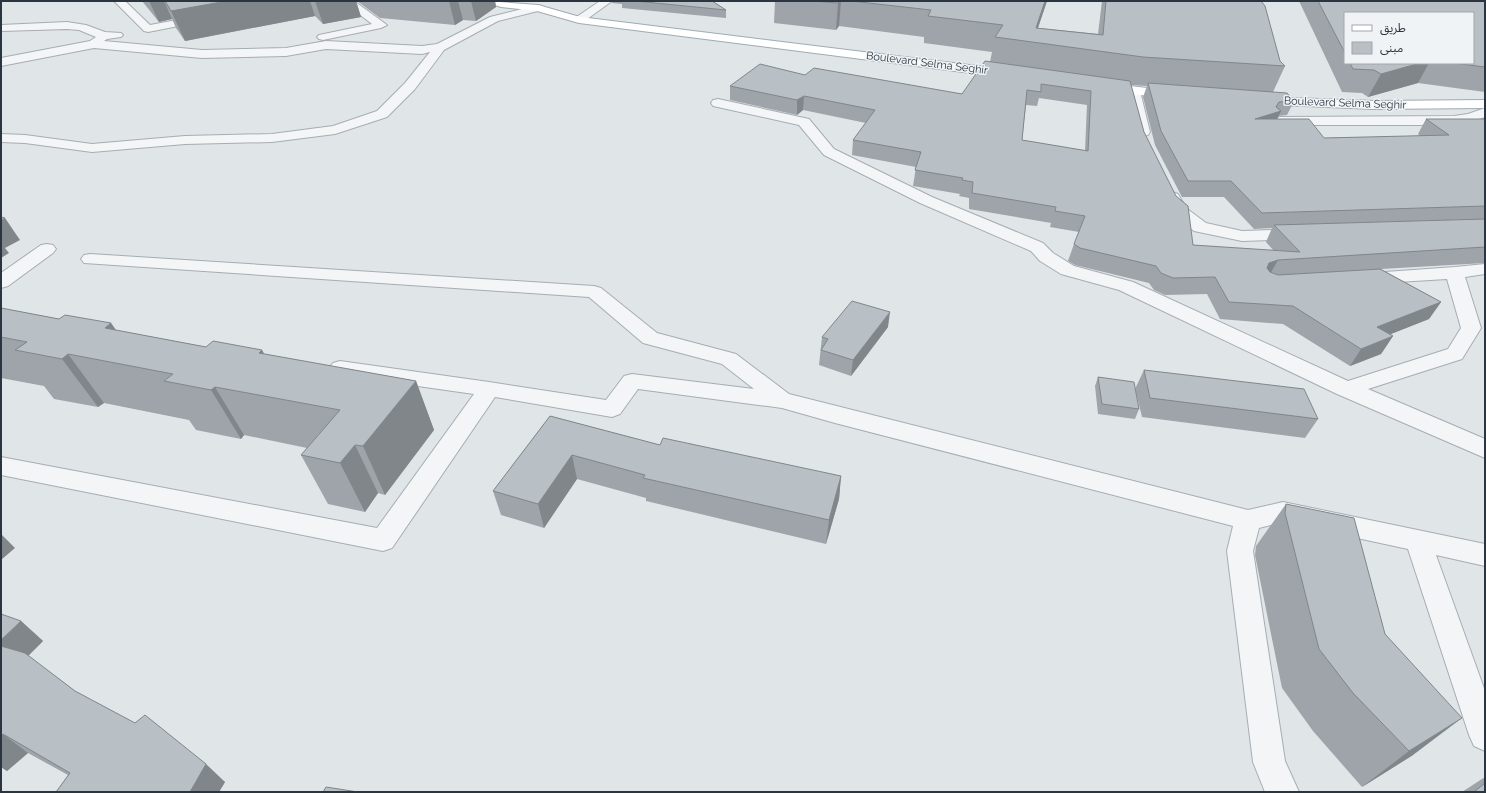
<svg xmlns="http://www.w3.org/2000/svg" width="1486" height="793" viewBox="0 0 1486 793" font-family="Raleway,'Noto Sans Arabic',sans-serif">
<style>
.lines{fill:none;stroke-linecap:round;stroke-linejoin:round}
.minor-casing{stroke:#a6adb2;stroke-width:2}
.major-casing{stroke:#a0abb3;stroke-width:2}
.minor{fill:#f3f5f7;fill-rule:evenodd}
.major{fill:#fff;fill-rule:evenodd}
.wall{fill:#9ea4a9;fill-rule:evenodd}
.shaded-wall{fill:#81868a}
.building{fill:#b8bfc5;stroke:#81868a;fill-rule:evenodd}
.labels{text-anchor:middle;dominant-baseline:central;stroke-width:3;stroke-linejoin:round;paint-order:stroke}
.far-street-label{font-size:11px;fill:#2a353f;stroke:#f0f3f6}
</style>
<rect width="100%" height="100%" fill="#e0e5e8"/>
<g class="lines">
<g class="minor-casing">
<g id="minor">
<path d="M114 1H125L150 25 204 15 210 18 204 21 148 32 144 31Z"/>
<path d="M342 1H354L387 25 381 28 323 40 319 39 317 37 319 35 372 24Z"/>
<path d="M600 1H612L583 22H575L573 20 575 18Z"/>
<path d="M538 5 542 6 543 8 542 10 498 21 444 50 415 89 387 117 335 134 272 142 185 144 92 152 25 143 1 142V134L25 135 92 144 185 136 272 134 333 126 377 111 405 83 430 52 422 54 326 49 286 56 202 58 94 48 1 66V58L90 41 96 37 79 30 67 29 1 31V25L67 22 86 25 105 32 121 33 123 35 121 37 107 39 104 41 202 50 286 48 326 41 422 46 437 44 490 17Z"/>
<path d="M1133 87 1138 88 1140 91 1150 132 1148 135 1143 136 1138 135 1136 132 1126 91 1128 88Z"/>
<path d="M718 99 809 119 834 149 932 197 1043 243 1053 253 1074 266 1133 282 1348 381 1448 349 1461 328 1447 279 1364 284 1357 282 1355 278 1357 274 1455 267 1485 264V274L1465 277 1481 328 1462 359 1368 389 1485 439V458L1337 394 1119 290 1061 274 1040 261 1031 251 920 203 824 155 799 125 713 106 711 103 713 100Z"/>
<path d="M1485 108V117L1471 122 1454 125H1280L1275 124 1273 121 1275 118 1280 117 1454 116 1468 114Z"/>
<path d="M1172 192 1178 194 1186 208 1206 223 1242 231 1298 229 1304 230 1307 234 1304 238 1298 239 1242 241 1194 231 1173 215 1164 197 1166 194Z"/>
<path d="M47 244 53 245 56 249 53 253 8 286 1 288V273L41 245Z"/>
<path d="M90 254 594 286 601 288 657 333 736 354 789 394 1248 510 1283 502 1485 544V566L1436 555 1485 691V751L1474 746 1469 735 1408 549 1283 522 1259 528 1253 551 1285 761 1299 792H1265L1253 762 1227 551 1233 526 835 423 782 408 638 389 620 414 612 417 495 397 392 548 383 551 1 475V457L377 528 474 394 340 375 333 373 329 368 333 363 340 361 489 382 606 400 624 376 632 374 754 389 722 364 643 343 589 297 84 263 81 259 84 255Z"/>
</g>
</g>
<g class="major-casing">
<g id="major">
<path d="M487 1 538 5 580 17 1010 70 1014 71 1016 74 1014 77 1010 78 579 23 537 11 501 7 488 3Z"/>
<path d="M1103 83 1174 91 1179 92 1181 95 1179 98 1174 99 1098 90 1096 87 1098 84Z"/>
<path d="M1264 97 1374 101 1485 100V108L1374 109 1259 104 1257 101 1259 98Z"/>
</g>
</g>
<use href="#minor" class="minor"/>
<use href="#major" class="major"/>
</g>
<g class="wall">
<path d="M142 1H356L361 17 323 24 315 16 185 41 176 28 172 19 159 22Z"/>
<path d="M357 1H495L496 7 476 21 463 20 455 25 380 18Z"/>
<path d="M612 1H712L726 10V18L622 8V4L612 3Z"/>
<path d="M775 1H1047L1038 28 1098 34 1102 1H1261L1280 61 1285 66 1273 92 1294 101 1287 115 1278 116 1277 119 1324 138 1420 136 1418 134 1426 119H1485V263L1381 269 1441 302 1429 319 1390 334 1393 336 1381 354 1350 366 1283 324 1220 319 1207 294 1165 295 1154 290 1149 283 1075 265 1068 261 1074 244 1079 232 1050 227 1051 223 969 209V198L959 196 960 194 913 186 916 167 852 155 853 140 866 123 803 110 797 115 730 100V86L805 75 962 94 990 62 992 52 924 43V37L839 26 836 30 774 23ZM1131 85 1147 86 1143 97 1155 145 1182 197H1224L1254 229 1272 228 1266 242 1274 251 1193 245 1144 132ZM1039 98 1087 105 1085 151 1022 140 1026 105 1037 106Z"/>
<path d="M1299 1H1485V92L1418 83 1368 97 1362 93 1342 92ZM1345 13 1473 63H1345Z"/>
<path d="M1 308 59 319 111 323 116 330 206 347 262 350 264 354 416 381 434 430 385 495 378 493 365 512 328 504 301 455 307 448 244 435 241 439 196 430 189 420 104 403 98 407 54 399 44 386 1 378Z"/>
<path d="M888 327 851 376 819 365 822 337Z"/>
<path d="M1144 370 1318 419 1305 438 1142 417 1136 392 1139 409 1135 419 1098 414 1095 386 1098 377 1135 389Z"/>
<path d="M550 416 660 445 841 476 839 499 826 544 646 501V498L577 479 544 528 501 515 493 491Z"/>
<path d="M1286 504 1413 755 1362 787 1313 731 1282 688 1255 555 1256 546Z"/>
<path d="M21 621 43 641 28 656 75 691 225 782 219 792H56L68 775 28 753 7 771 1 767Z"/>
<path d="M1485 777V792H1462Z"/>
</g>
<g class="shaded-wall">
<path d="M149 1H164L172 19 159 22Z"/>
<path d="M165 1H310L315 16 185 41 171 11Z"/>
<path d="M315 1H356L361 17 323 24Z"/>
<path d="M449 1H458L463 20 455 25Z"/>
<path d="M471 1H495L496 7 476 21Z"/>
<path d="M840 1H841L839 26 836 30 838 3Z"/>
<path d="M1045 1H1047L1033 42 1036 28Z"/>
<path d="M1420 63H1429L1418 83 1368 97 1381 74Z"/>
<path d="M804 96 803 110 797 115V100Z"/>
<path d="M1279 102 1274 113 1281 111 1274 126 1255 119Z"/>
<path d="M5 218 20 240 5 248 9 253 1 258V220Z"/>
<path d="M1278 260 1269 276 1261 279 1269 263Z"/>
<path d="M1441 302 1429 319 1366 344 1377 327Z"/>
<path d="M890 312 888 327 851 376 853 360Z"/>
<path d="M111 323 142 368 105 328Z"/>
<path d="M1393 336 1381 354 1350 366 1361 349Z"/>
<path d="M262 350 288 398 259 353Z"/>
<path d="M68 354 104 403 98 407 62 359Z"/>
<path d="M416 381 434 430 385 495 363 446Z"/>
<path d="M215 387 244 435 241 439 211 390Z"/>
<path d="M355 445 378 493 365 512 340 463Z"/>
<path d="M572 455 577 479 544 528 538 504Z"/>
<path d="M841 476 839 499 826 544 829 520Z"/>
<path d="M1 534 15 548 1 560Z"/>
<path d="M21 621 43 641 20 664 1 648V640Z"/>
<path d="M1462 718 1413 755 1362 787 1409 751Z"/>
<path d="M3 734 28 753 7 771 1 767V736Z"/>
<path d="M206 764 225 782 219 792H190Z"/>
</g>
<g class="building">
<path d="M165 1H227L171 11Z"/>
<path d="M635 1H712L726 10Z"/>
<path d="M813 1H840L838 3Z"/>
<path d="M851 1H1045L1036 28 1103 35 1106 1H1261L1265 6 1280 61 1285 66 1143 57 995 37 1003 25 928 16 931 10Z"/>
<path d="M1318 1H1485V67L1453 63H1473V13H1345V53Z"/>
<path d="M985 61 1130 81 1144 132 1176 196 1188 206 1193 245 1300 252 1274 225 1485 219V247L1278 260 1269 263 1267 268 1270 272 1278 275 1380 269 1441 302 1377 327 1393 336 1361 349 1293 306 1229 302 1215 277 1173 278 1161 273 1156 266 1080 248 1074 244 1085 216 1055 211 1056 207 972 193 973 182 962 180 963 178 915 170 921 152 853 140 875 110 804 96 797 100 730 86 760 64 805 75 814 68 962 94ZM1041 84 1091 91 1088 151 1022 140 1027 90 1041 92Z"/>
<path d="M1350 63H1420L1381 74 1374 70 1353 69Z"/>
<path d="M1148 83 1287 93 1294 101 1279 102 1276 107 1281 111 1255 119H1309L1324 138 1449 135 1426 119H1485V206L1262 213 1231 181H1188L1161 131Z"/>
<path d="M1 217 5 218 1 220Z"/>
<path d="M852 301 890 312 853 360 821 350 828 339 822 337Z"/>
<path d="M1 308 59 319 65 315 111 323 105 328 206 347 213 341 262 350 259 353 416 381 363 446 355 445 340 463 301 455 340 410 215 387 211 390 164 381 173 374 68 354 62 359 15 350 27 342 1 337Z"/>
<path d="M1144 370 1304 389 1318 419 1150 398Z"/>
<path d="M1098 377 1134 382 1139 409 1102 404Z"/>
<path d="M550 416 660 445 663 438 841 476 829 520 643 478 645 475 572 455 538 504 493 491Z"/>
<path d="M1286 504 1354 518 1385 634 1462 718 1409 751 1353 693 1319 649 1285 513Z"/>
<path d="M1 614 21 621 1 640Z"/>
<path d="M1 646 25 653 75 691 135 723 145 715 206 764 190 792H56L70 773 3 734 1 736Z"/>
<path d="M1485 783V792H1474Z"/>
<path d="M326 787 358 792H323Z"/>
</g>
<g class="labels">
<g class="far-street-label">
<text transform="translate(927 63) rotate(7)">Boulevard Selma Seghir</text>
<text transform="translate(1345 103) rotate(2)">Boulevard Selma Seghir</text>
</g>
</g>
<rect width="1486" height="793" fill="none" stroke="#2a353f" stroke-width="4"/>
<rect x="1344" y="12" width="130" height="52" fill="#f0f3f6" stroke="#a1a7ad"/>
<rect x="1352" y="25" width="20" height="6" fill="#ffffff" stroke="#a1a7ad"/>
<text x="1380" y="32" font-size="12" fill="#2a353f">طريق</text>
<rect x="1352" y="42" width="20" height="12" fill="#b8bfc5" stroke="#a1a7ad"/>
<text x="1380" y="52" font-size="12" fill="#2a353f">مبنى</text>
</svg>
